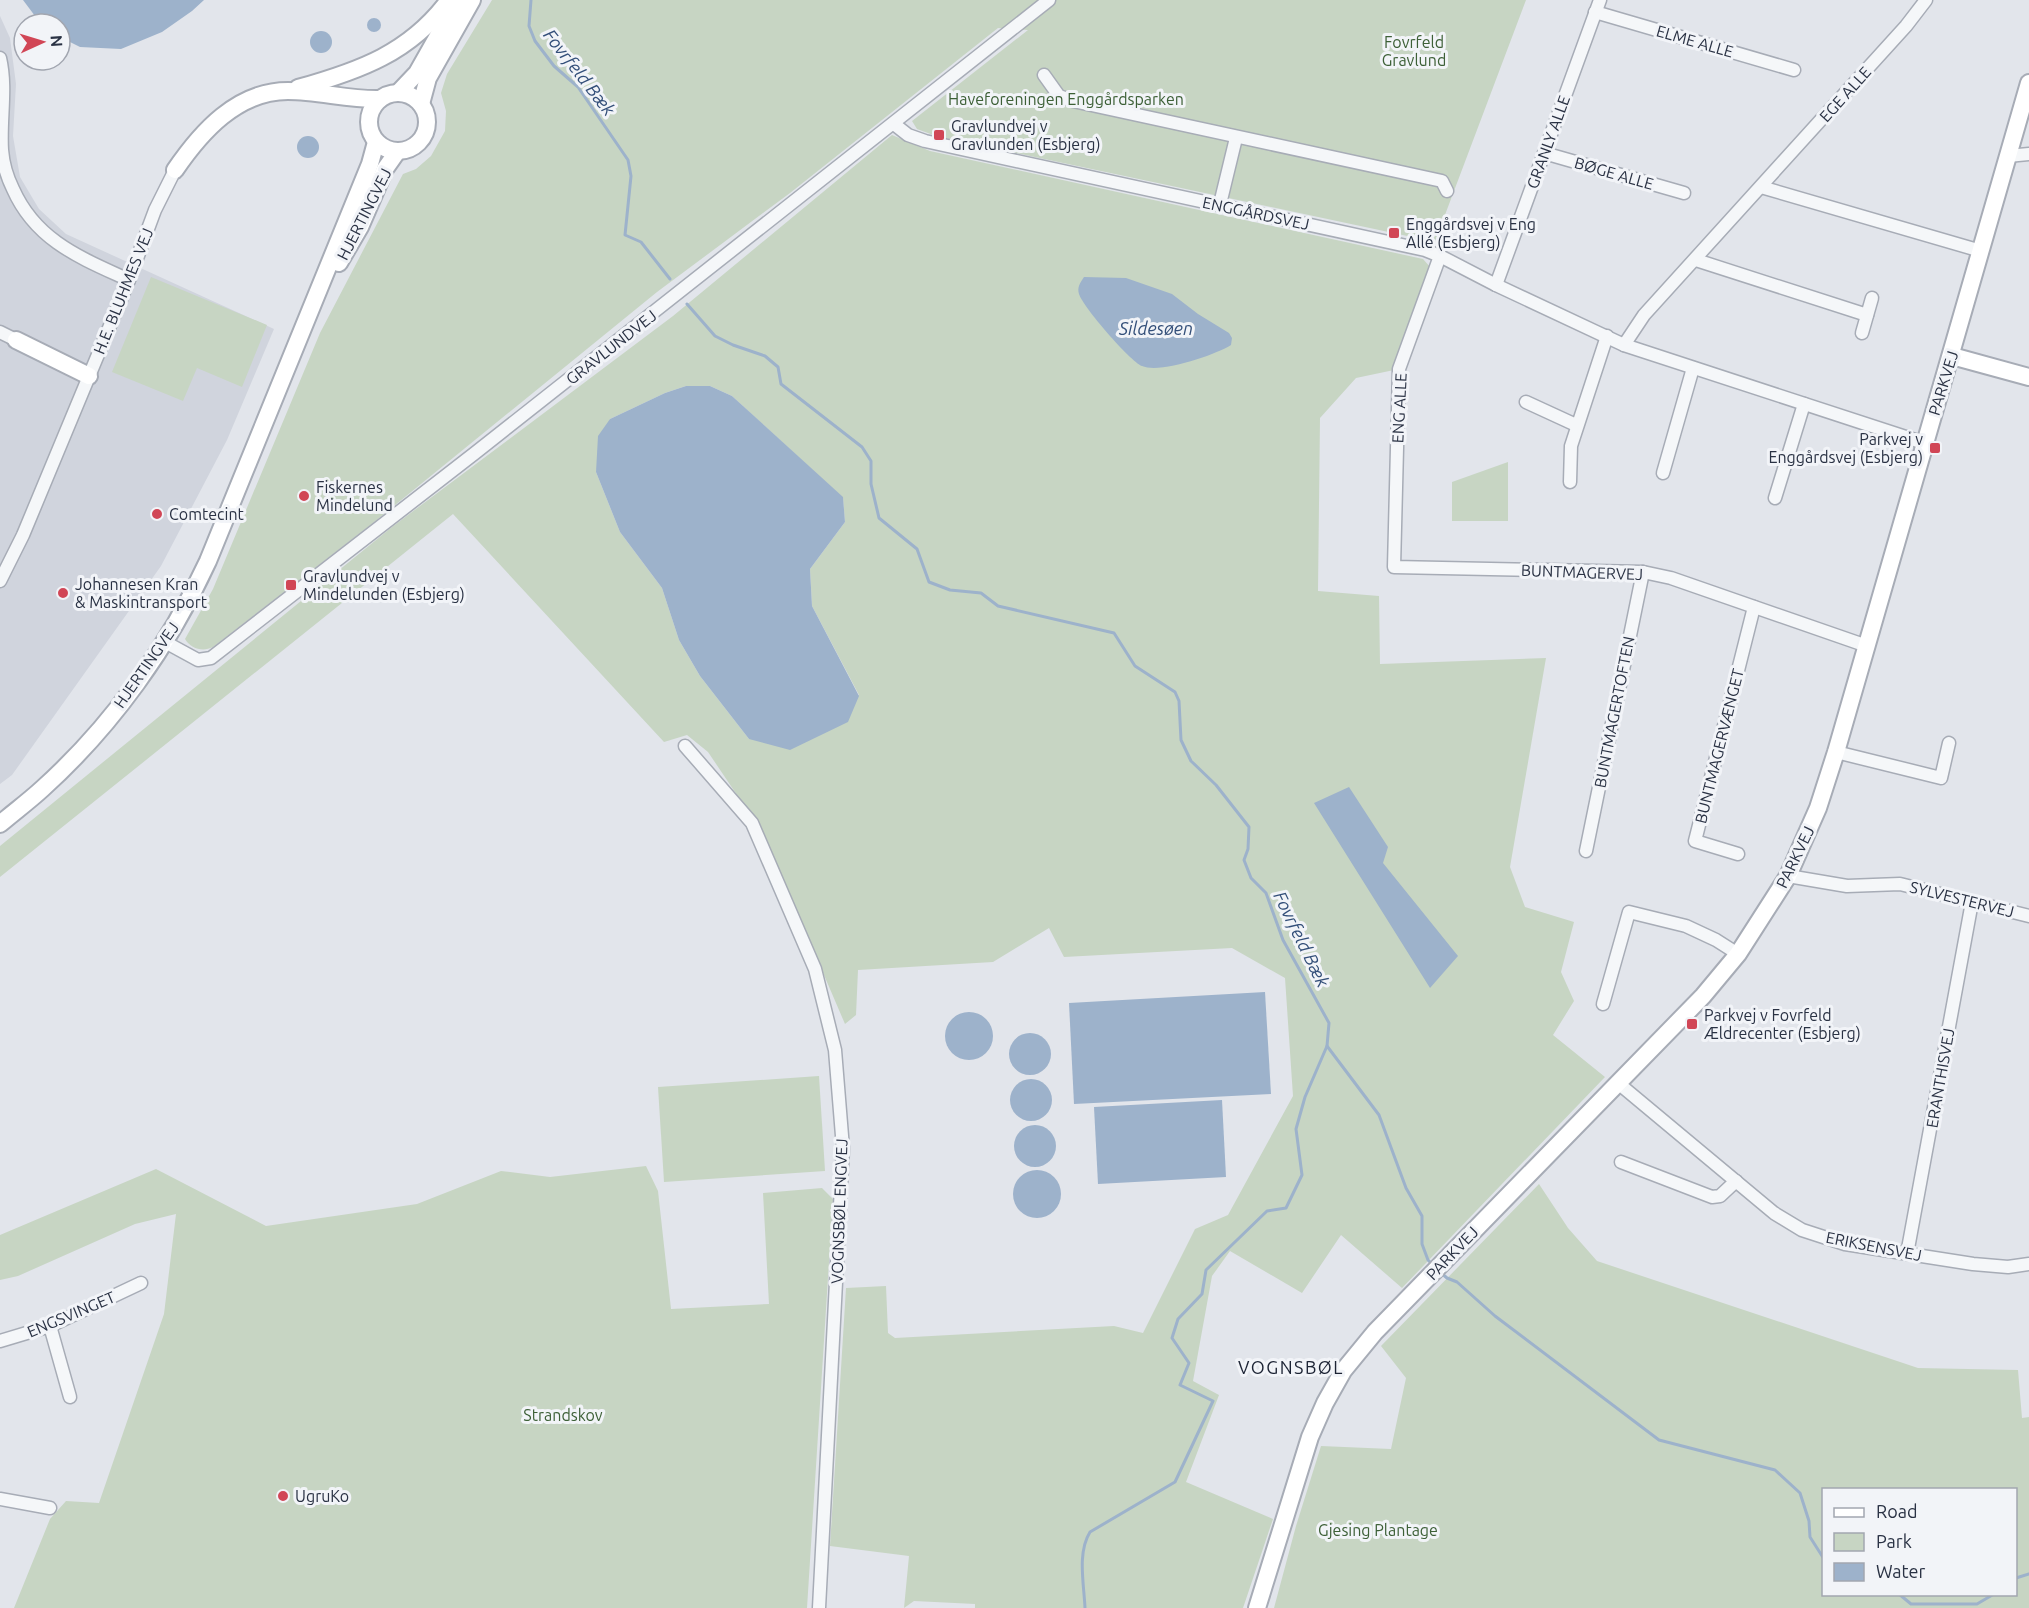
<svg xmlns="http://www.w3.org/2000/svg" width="2029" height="1608" viewBox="0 0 2029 1608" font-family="Ubuntu,sans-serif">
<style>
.built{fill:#d0d4dd}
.green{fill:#c7d5c3;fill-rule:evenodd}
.water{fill:#9db2cb}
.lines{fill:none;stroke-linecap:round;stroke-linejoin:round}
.stream{stroke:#9db2cb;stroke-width:3}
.street-casing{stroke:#a7acb6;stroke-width:15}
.secondary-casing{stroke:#a7acb6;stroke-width:20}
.street{stroke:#f5f7f9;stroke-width:12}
.secondary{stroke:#fff;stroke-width:16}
.poi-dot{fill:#d14656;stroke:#f2f4f8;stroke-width:2}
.labels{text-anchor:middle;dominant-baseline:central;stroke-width:6;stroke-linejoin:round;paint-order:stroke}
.street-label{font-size:16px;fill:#2a3244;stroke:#f2f4f8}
.park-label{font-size:16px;fill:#3d6037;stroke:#f2f4f8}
.poi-label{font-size:16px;fill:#2a3244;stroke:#f2f4f8;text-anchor:start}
.water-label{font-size:18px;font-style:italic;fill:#334f79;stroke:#f2f4f8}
.neighbourhood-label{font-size:18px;letter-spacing:1.5px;fill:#1c2334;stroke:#f2f4f8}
</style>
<rect width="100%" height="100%" fill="#e2e5eb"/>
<path class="built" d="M0 16 10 38 16 84 13 136 20 177 39 209 66 234 274 329 227 440 161 566 12 775 0 784Z"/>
<g class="green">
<path d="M492 0H1526L1434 244 1412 237 936 136 917 129 912 121 1028 30 998 28 790 193 657 292 373 523 213 647C203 652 191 649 185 639L213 589 320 333 403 174 416 169 431 156 445 131 446 111 441 93 447 74Z"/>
<path d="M892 135 930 151 1423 259 1431 268 1394 370 1356 378 1320 418 1318 591 1379 596 1380 664 1546 658 1510 867 1525 907 1574 922 1561 972 1574 1001 1553 1035 1605 1077 1402 1288 1341 1235 1302 1293 1230 1251 1212 1276 1193 1381 1219 1395 1186 1482 1273 1519 1243 1608H975V1604L914 1601 904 1608 909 1556 830 1546 846 1288 886 1286 888 1333 895 1338 1114 1326 1143 1333 1195 1229 1228 1215 1293 1096 1285 978 1232 948 1064 957 1049 928 993 962 858 970 856 1015 845 1024 764 835 708 752 687 735 664 742 453 514 0 877V846L392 527 673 316ZM686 386H710L732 396 843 498 845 522 810 569 812 606 859 695 749 739 700 676 679 640 662 588 620 532 596 472 610 419 665 393Z"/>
<path d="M151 277 267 325 242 387 197 368 183 401 112 372Z"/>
<path d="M1508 462V521H1452V482Z"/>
<path d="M819 1076 825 1171 664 1182 658 1087Z"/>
<path d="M646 1166 658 1191 671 1309 769 1304 763 1193 822 1188 833 1199 807 1608H14L50 1519 66 1501 99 1503 164 1314 176 1214 135 1224 18 1276 0 1280V1235L156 1169 266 1226 417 1204 501 1171 550 1177Z"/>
<path d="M1539 1184 1568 1228 1597 1261 1918 1368 2018 1370 2022 1418 2029 1417V1608H1274L1296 1526 1321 1446 1391 1449 1406 1378 1381 1346ZM1824 1490H2016V1594H1824Z"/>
</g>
<g class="water">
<path d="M23 0H204L192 11 162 32 121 49 80 47 60 37V24H41Z"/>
<circle cx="374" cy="25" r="7"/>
<circle cx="321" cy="42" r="11"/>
<circle cx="308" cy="147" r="11"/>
<path d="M1084 277 1126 278 1172 294 1198 314 1229 333 1232 338 1231 345C1215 355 1160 374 1142 366 1130 361 1083 307 1079 294 1077 287 1080 283 1084 277Z"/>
<path d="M686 386H710L732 396 843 497 845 522 810 569 812 606 859 696 848 722 790 750 749 739 700 676 679 640 662 588 620 532 596 472 598 436 610 419 665 393Z"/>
<path d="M1349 787 1388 847 1383 863 1458 956 1430 988 1314 803Z"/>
<path d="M1265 992 1271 1094 1074 1104 1069 1003Z"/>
<circle cx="969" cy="1036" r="24"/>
<circle cx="1030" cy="1054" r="21"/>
<circle cx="1031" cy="1100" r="21"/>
<path d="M1222 1100 1226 1177 1098 1184 1094 1107Z"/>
<circle cx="1035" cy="1146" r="21"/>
<circle cx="1037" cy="1194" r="24"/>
</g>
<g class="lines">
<g class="stream">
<path d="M531 0 529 26 535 41 554 66 578 87 628 160 631 176 625 235 641 242 670 279"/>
<path d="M687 304 715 336 733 345 765 356 778 367 781 384 862 447 871 461V484L879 518 917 549 929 582 950 590 981 593 998 606 1114 633 1135 666 1175 692 1179 701 1181 740 1191 761 1216 785 1249 827 1248 849 1244 860 1251 878 1266 893 1283 940 1329 1023 1327 1046 1379 1115 1406 1188 1422 1216V1244L1428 1260 1433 1265"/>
<path d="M1440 1272 1447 1278 1457 1282 1495 1316 1659 1440 1775 1470 1800 1493 1809 1521 1810 1537 1824 1559"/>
<path d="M2016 1578 2029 1574"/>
<path d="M1899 1594 1911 1604H1977L1994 1594"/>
<path d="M1085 1608C1084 1584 1077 1553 1090 1532L1175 1482 1213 1401 1180 1385 1189 1363 1172 1338 1178 1319 1202 1294 1206 1270 1267 1211 1286 1208 1302 1175 1296 1129 1305 1097 1327 1046"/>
</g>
<g class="street-casing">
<g id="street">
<path d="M1595 12 1794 70"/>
<path d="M0 58C7 88 0 119 2 150 3 163 7 177 13 189 36 241 81 258 129 280"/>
<path d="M1044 75 1059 96 1073 101 1442 181 1447 191"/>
<path d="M894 124 908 135 925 141 1425 250 1440 256 1496 285 1624 345 1924 443"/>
<path d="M1544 153 1684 193"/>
<path d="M2008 156 2029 154"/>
<path d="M1761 187 1981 251"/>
<path d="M1220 204 1236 138"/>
<path d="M1440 256 1399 369 1394 567 1643 572 1671 578 1867 646"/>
<path d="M1696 260 1867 315"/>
<path d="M1496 285 1600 0"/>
<path d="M0 332 16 340"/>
<path d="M1862 333 1872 298"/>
<path d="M1624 345 1644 315 1906 26 1926 0"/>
<path d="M1526 402 1576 425"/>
<path d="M1663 473 1693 368"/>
<path d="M1570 482 1571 446 1607 336"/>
<path d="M1775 498 1804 404"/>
<path d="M0 581 23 535 129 280 155 210 175 170"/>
<path d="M165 642 198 660 211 658 475 453 1049 0"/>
<path d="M685 746 752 823 815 969 835 1050 843 1148 819 1608"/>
<path d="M1836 752 1941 778 1949 743"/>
<path d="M1586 851 1643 572"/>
<path d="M1738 854 1695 841 1754 607"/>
<path d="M1788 876 1847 886 1900 884 2029 916"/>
<path d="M1603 1004 1629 912 1686 926 1716 940 1738 954"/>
<path d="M1618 1083 1774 1213 1802 1230 1845 1244 1973 1264 2008 1267 2029 1264"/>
<path d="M1621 1162 1712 1197 1720 1196 1736 1181"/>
<path d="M1907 1254 1972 902"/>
<path d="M50 1326 70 1397"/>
<path d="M0 1341 50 1326 141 1283"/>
<path d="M0 1499 50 1508"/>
</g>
</g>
<g class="secondary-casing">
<g id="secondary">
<path d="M298 88C359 71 410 53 449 0"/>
<circle cx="398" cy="122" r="29"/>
<path d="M398 93 417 73 456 4"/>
<path d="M421 104 428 78 472 0"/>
<path d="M175 170C201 132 237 91 288 91 319 91 349 100 380 99"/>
<path d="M339 263 360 227 385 169 397 152"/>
<path d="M16 340 89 376"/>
<path d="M1952 356 2029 377"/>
<path d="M0 824C14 812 29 801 42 789 112 726 169 646 208 561L370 164 376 142"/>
<path d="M1257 1608 1310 1437 1325 1403 1343 1371 1375 1332 1703 996 1738 954 1788 876 1818 808 1836 752 2029 83"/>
</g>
</g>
<use href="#street" class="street"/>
<use href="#secondary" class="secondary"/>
</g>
<g class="poi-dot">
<rect x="933" y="129" width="12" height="12" rx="3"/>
<rect x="1388" y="227" width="12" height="12" rx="3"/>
<rect x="1929" y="442" width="12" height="12" rx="3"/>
<circle cx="304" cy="496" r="6"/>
<circle cx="157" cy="514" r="6"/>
<rect x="285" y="579" width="12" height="12" rx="3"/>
<circle cx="63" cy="593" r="6"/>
<rect x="1686" y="1018" width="12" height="12" rx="3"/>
<circle cx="283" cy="1496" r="6"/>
</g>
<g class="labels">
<g class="street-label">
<text transform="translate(1695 41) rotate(16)">ELME ALLE</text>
<text transform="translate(1845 94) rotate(-48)">EGE ALLE</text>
<text transform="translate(1548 142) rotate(-70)">GRANLY ALLE</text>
<text transform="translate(1614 173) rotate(16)">BØGE ALLE</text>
<text transform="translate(1256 213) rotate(12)">ENGGÅRDSVEJ</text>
<text transform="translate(364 214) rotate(-63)">HJERTINGVEJ</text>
<text transform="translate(123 291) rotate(-68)">H.E. BLUHMES VEJ</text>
<text transform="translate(611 347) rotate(-38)">GRAVLUNDVEJ</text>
<text transform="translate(1943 383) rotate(-73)">PARKVEJ</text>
<text transform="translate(1399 408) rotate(-87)">ENG ALLE</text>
<text transform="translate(1582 572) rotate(2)">BUNTMAGERVEJ</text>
<text transform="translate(146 665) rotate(-55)">HJERTINGVEJ</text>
<text transform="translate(1614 712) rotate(-79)">BUNTMAGERTOFTEN</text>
<text transform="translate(1719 746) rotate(-76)">BUNTMAGERVÆNGET</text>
<text transform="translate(1795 857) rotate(-64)">PARKVEJ</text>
<text transform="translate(1962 899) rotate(14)">SYLVESTERVEJ</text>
<text transform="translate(1940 1078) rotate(-80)">ERANTHISVEJ</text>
<text transform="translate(839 1211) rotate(-88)">VOGNSBØL ENGVEJ</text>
<text transform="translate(1874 1246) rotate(11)">ERIKSENSVEJ</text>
<text transform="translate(1452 1253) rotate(-46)">PARKVEJ</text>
<text transform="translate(71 1314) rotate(-23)">ENGSVINGET</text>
</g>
<g class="park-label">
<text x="1414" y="42">Fovrfeld<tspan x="1414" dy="18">Gravlund</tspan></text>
<text x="1066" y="99">Haveforeningen Enggårdsparken</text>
<text x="563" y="1415">Strandskov</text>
<text x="1378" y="1530">Gjesing Plantage</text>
</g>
<g class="poi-label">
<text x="951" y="126">Gravlundvej v<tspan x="951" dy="18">Gravlunden (Esbjerg)</tspan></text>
<text x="1406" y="224">Enggårdsvej v Eng<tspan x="1406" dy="18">Allé (Esbjerg)</tspan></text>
<text x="1923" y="439" text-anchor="end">Parkvej v<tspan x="1923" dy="18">Enggårdsvej (Esbjerg)</tspan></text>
<text x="316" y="487">Fiskernes<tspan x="316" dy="18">Mindelund</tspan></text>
<text x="169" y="514">Comtecint</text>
<text x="303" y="576">Gravlundvej v<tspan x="303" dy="18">Mindelunden (Esbjerg)</tspan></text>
<text x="75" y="584">Johannesen Kran<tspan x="75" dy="18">&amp; Maskintransport</tspan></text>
<text x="1704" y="1015">Parkvej v Fovrfeld<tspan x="1704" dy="18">Ældrecenter (Esbjerg)</tspan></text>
<text x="295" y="1496">UgruKo</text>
</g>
<g class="water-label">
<text transform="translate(580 72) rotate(52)">Fovrfeld Bæk</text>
<text x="1156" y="328">Sildesøen</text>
<text transform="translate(1302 939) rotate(64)">Fovrfeld Bæk</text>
</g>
<g class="neighbourhood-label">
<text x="1291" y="1367">VOGNSBØL</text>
</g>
</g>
<rect x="1822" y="1488" width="195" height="108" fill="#f2f4f8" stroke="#a2a6b0" stroke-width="1.5"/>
<rect x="1834" y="1508" width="30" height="9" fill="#ffffff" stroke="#a2a6b0" stroke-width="1.5"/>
<text x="1876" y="1518" font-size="18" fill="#2a3244">Road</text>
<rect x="1834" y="1533" width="30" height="18" fill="#c7d5c3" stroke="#a2a6b0" stroke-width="1.5"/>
<text x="1876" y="1548" font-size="18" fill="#2a3244">Park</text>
<rect x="1834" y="1563" width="30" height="18" fill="#9db2cb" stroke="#a2a6b0" stroke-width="1.5"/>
<text x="1876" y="1578" font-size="18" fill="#2a3244">Water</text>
<g transform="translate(42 42) rotate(86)"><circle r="28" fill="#f2f4f8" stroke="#a2a6b0" stroke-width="1.5"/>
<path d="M0-4.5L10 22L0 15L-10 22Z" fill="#d14656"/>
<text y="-9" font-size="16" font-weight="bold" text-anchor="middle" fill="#2a3244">N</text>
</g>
</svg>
